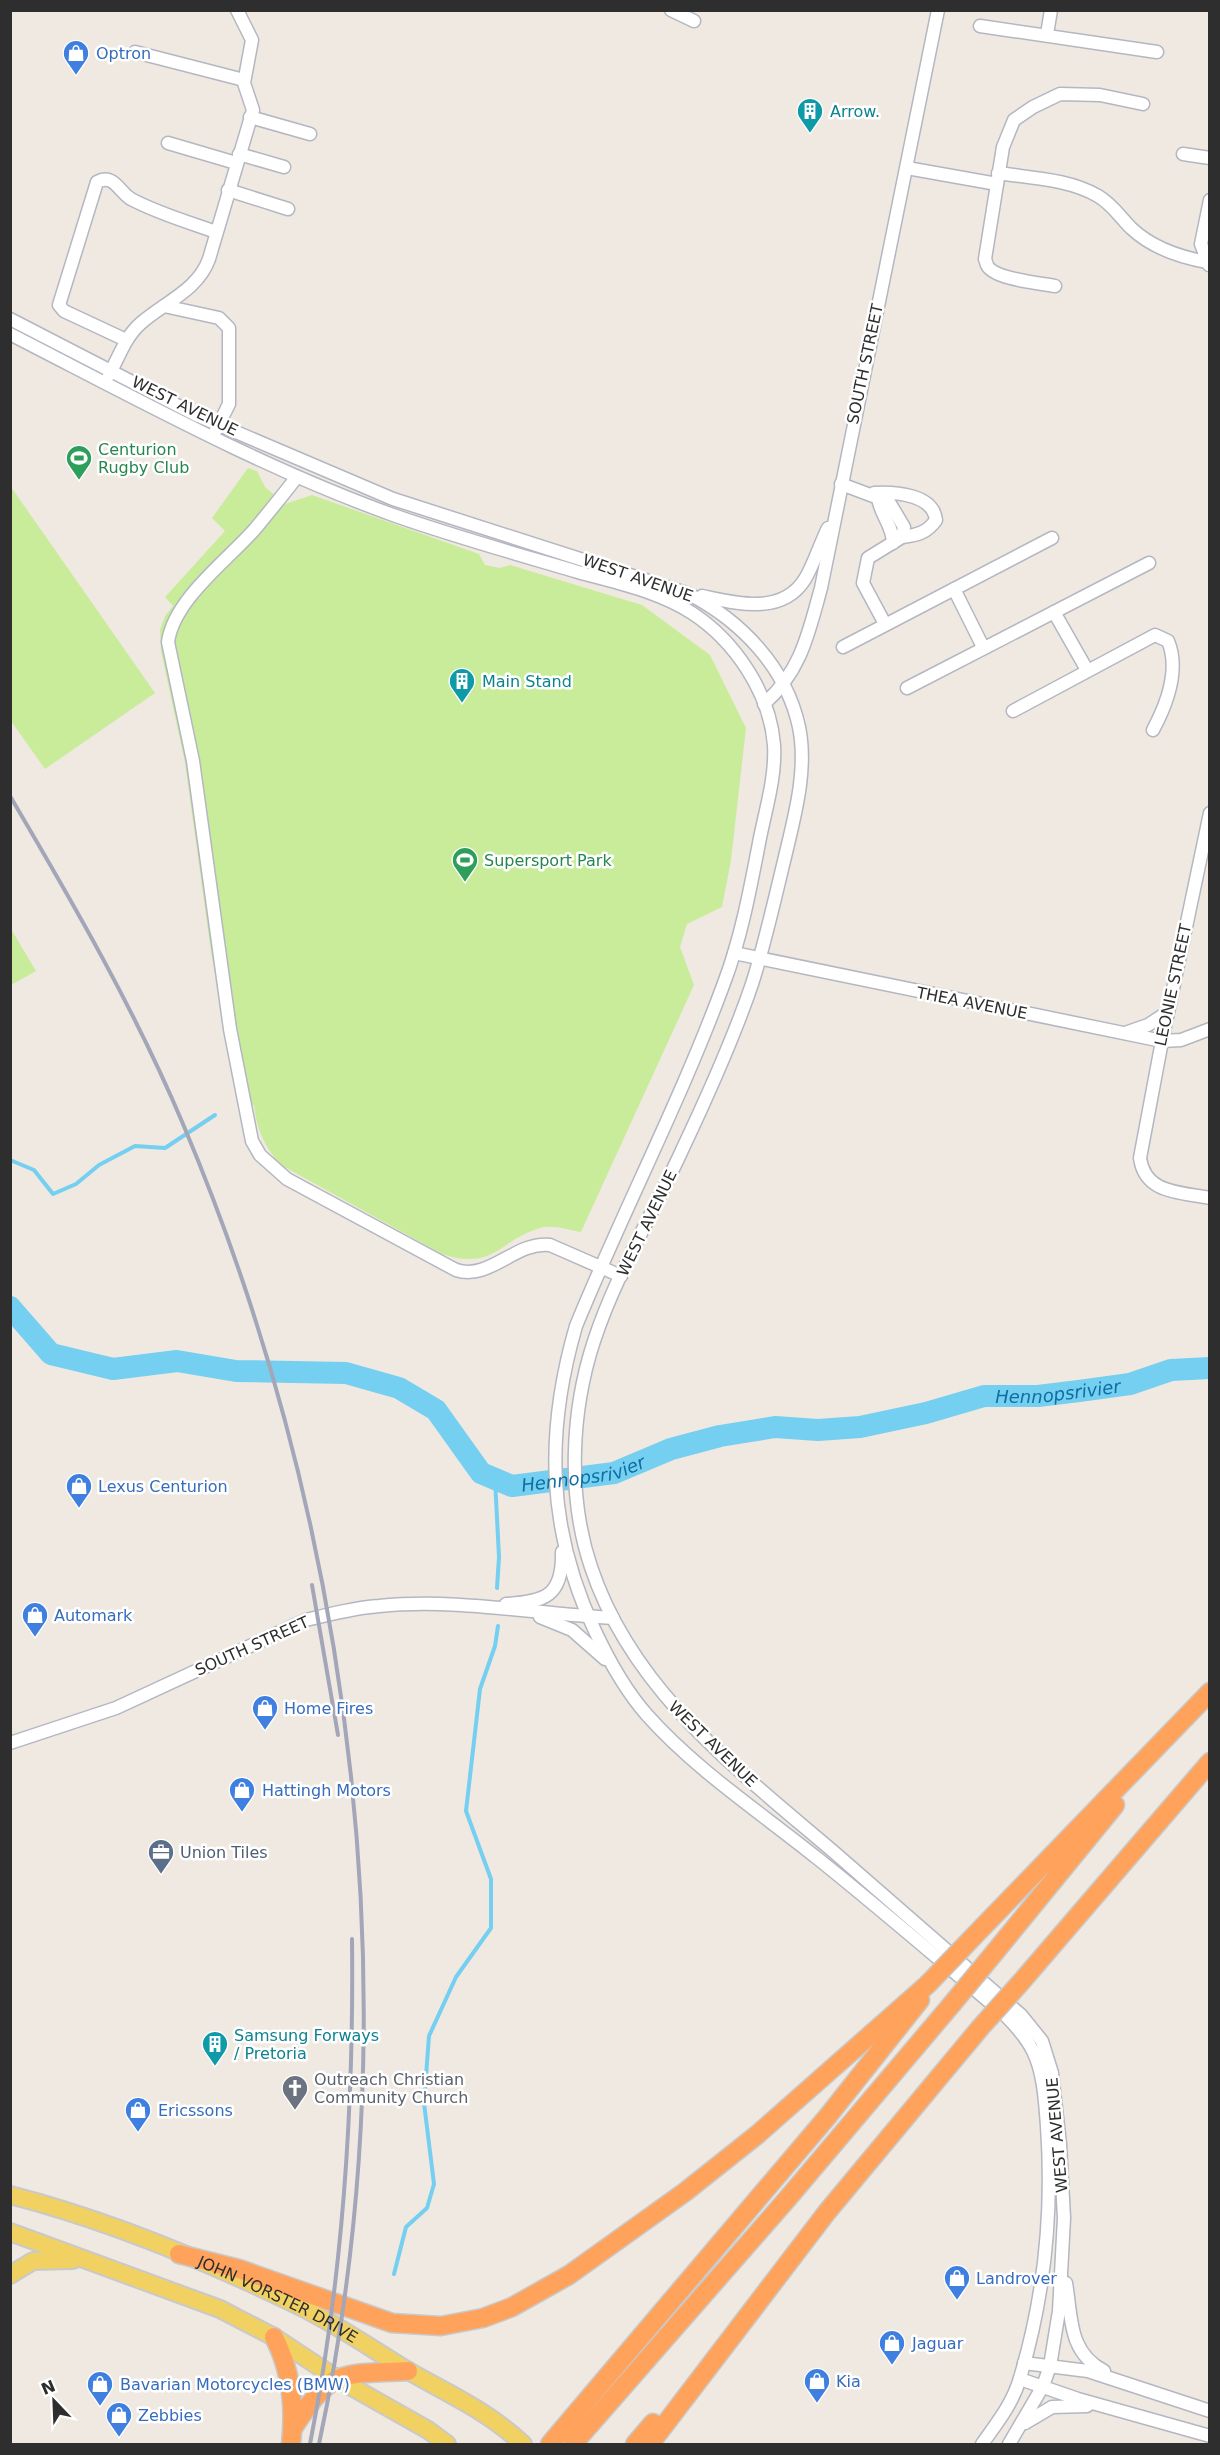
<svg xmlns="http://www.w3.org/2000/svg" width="1220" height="2455" viewBox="0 0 1220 2455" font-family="'DejaVu Sans',sans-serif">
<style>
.pitch{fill:#c9ec9a}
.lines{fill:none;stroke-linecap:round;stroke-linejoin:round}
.stream{stroke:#75cff0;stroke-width:4}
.river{stroke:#75cff0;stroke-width:22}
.minor-casing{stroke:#b4b7c1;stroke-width:15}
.major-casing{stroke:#c9c9c9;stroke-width:20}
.highway-casing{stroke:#c9c9c9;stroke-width:21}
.minor{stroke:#fff;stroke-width:12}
.major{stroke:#f2d163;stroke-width:16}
.highway{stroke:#ffa35c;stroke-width:18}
.rail{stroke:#a3a6b8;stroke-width:4}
.highway-bridge-casing{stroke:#c9c9c9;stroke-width:21;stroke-linecap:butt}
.highway-bridge{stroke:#ffa35c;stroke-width:18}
.labels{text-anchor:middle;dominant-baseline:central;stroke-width:5;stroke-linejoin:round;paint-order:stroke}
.shop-label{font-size:16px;fill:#366cbe;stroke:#fff;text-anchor:start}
.culture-label{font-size:16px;fill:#0d838f;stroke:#fff;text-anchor:start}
.street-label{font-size:16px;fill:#2e2e2e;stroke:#fff}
.leisure-label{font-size:16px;fill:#27864d;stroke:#fff;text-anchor:start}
.service-label{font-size:16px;fill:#4e5e75;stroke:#fff;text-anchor:start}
.worship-label{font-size:16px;fill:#5b616d;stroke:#fff;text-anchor:start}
.water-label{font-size:18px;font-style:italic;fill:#0d6fa3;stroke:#fff}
</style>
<rect width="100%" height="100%" fill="#efe9e1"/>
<g class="pitch">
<path d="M248 468 257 471 265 487 285 504 312 495 479 554 485 565 500 568 510 565 642 605 710 655 746 728 731 860 722 907 687 924 680 947 694 985 581 1232C569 1230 552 1224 540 1228 497 1241 495 1271 442 1254L281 1165C264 1146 257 1130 254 1105L238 1107 211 952 185 763 161 651 160 630 165 616 173 606 165 597 225 531 212 518Z"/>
<path d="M11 487 155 693 45 769 11 721Z"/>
<path d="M11 929 36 971 11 985H10Z"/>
</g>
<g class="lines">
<g class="stream">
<path d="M10 1160 34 1170 53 1194 76 1184 99 1165 135 1146 165 1148 215 1115"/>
<path d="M495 1479 499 1557 497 1588"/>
<path d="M394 2274 406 2227 427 2208 434 2184 424 2103 429 2036 456 1977 491 1928V1879L466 1811 480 1689 495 1646 498 1626"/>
</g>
<path class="river" id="s1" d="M10 1307 51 1354 113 1369 177 1361 236 1371 346 1373 399 1388 436 1410 481 1473 512 1486 614 1473 671 1449 720 1436 775 1427 818 1430 860 1427 926 1413 984 1396H1038L1079 1391 1130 1384 1171 1370 1210 1368"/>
<g class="minor-casing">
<g id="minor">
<path d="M671 10 694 21"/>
<path d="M980 26 1157 52"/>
<path d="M1047 34 1051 10"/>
<path d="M135 52 244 80"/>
<path d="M250 117 310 134"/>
<path d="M168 143 236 163"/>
<path d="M239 154 284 167"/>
<path d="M1183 154 1210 158"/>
<path d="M907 168 997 184"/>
<path d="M998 173C1031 178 1069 179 1098 196 1112 204 1120 217 1131 228 1152 248 1179 257 1207 262"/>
<path d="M228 190 288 209"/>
<path d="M1209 265 1201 244 1210 200"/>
<path d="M1055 286C1039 283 993 279 987 265L985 259 1003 147 1014 120 1033 107 1060 94 1100 95 1143 104"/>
<path d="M164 306 219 318 229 328V404L216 430"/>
<path d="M10 319 196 415 393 499 689 594C741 621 786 667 799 727 808 771 794 818 784 861 774 902 765 943 752 984 733 1040 708 1095 683 1148 654 1212 616 1274 594 1341 571 1411 567 1496 591 1567 632 1691 739 1771 835 1853 897 1907 959 1961 1021 2015L1042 2041 1052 2073 1060 2144 1064 2218 1059 2311 1050 2366 1043 2386 1009 2444"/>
<path d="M10 334C137 399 262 468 396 516 456 537 517 554 578 572 617 583 658 591 692 613 735 641 770 693 774 745 776 778 765 811 759 843 750 890 741 938 724 983 681 1100 623 1211 576 1326 545 1433 547 1529 595 1631 609 1661 625 1690 647 1715 696 1770 760 1812 817 1858 881 1909 943 1963 1005 2015 1016 2026 1026 2037 1033 2051 1044 2074 1045 2101 1047 2126 1053 2212 1045 2295 1020 2378 1013 2403 997 2423 982 2444"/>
<path d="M126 340 64 311 59 305 97 182C114 173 119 192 131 199 157 213 188 222 216 232"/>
<path d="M109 375C119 357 125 337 141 323 165 302 198 290 209 259L253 110 244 83 252 40 237 10"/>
<path d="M296 478C283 495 269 512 255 529 228 560 174 599 168 642L193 761 230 1029 252 1141 260 1155 287 1179 456 1270C490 1281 515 1241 550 1245L621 1276"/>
<path d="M841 484 889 502 904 527 902 537 868 558 863 583 885 624"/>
<path d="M874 493C895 492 933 494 936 520 927 533 917 535 902 537"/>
<path d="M878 498C880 514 893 526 893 543"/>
<path d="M954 589 983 647"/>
<path d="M702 596C736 603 782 616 805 579 814 564 820 544 828 528"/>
<path d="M1054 612 1087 670"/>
<path d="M843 647 1052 538"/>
<path d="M907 688 1149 563"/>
<path d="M764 704C801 671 808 635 821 588L938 10"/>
<path d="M1013 711 1155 635 1168 641C1180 670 1167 704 1153 730"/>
<path d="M1210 813 1162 1041 1140 1158C1145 1194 1180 1192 1210 1198"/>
<path d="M734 953 1162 1041 1181 1040 1210 1029"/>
<path d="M1125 1033 1148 1025 1168 1012"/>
<path d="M506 1604C545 1602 563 1596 562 1552"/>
<path d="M540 1617 572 1630 605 1659"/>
<path d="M10 1743 116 1708 306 1620C330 1614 354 1608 379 1606 456 1598 535 1614 613 1618"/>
<path d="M1066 2283C1072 2318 1068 2352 1104 2371"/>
<path d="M1024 2363 1088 2371 1210 2411"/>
<path d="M1020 2379 1078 2399 1210 2436"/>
<path d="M1025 2423 1052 2407 1087 2406"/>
</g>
</g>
<g class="major-casing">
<g id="major">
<path id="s2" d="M10 2195C108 2220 204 2260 295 2304 333 2322 369 2347 405 2369 448 2394 485 2409 523 2444"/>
<path d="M10 2232 220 2309 274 2337 336 2378 428 2430 447 2444"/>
<path d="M10 2275 33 2261 73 2260"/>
</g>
</g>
<g class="highway-casing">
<g id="highway">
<path d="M975 1935 1210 1692"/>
<path d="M995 1952 1115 1805"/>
<path d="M1022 1981 1210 1762"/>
<path d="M179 2254 239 2269 392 2323 441 2326 483 2318 512 2307 569 2275 685 2192 758 2134 928 1984"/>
<path d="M274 2337C291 2370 295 2408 291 2444"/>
<path d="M293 2428C333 2367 339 2375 408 2371"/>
<path d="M550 2444 828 2116 920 2000"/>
<path d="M573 2444 788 2198 952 2004"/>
<path d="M635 2444 653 2423"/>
<path d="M650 2444 827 2212 980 2028"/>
</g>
</g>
<use href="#minor" class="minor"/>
<use href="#major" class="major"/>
<use href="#highway" class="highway"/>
<g class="rail">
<path d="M10 796C73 903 135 1010 183 1124 356 1534 412 2008 319 2444"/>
<path d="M312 1585 338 1735"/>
<path d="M310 2444C343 2277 354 2109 352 1939"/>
</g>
<g class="highway-bridge-casing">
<g id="highway-bridge">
<path d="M928 1984 975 1935"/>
<path d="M952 2004 995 1952"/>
<path d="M980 2028 1022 1981"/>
</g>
</g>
<use href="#highway-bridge" class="highway-bridge"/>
</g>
<defs>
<g id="shop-pin" transform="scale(1.35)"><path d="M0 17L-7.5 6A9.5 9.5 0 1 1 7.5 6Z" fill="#3f7fe0" stroke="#fff"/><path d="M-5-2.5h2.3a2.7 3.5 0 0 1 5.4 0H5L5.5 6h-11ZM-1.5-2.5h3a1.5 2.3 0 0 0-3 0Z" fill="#fff"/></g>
<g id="building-pin" transform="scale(1.35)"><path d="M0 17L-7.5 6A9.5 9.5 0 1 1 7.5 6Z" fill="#0f9aa8" stroke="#fff"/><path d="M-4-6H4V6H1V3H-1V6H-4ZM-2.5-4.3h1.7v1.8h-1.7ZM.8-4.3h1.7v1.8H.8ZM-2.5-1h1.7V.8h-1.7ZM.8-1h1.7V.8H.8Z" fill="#fff"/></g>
<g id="stadium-pin" transform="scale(1.35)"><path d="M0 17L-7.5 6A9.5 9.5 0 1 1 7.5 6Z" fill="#2e9e5b" stroke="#fff"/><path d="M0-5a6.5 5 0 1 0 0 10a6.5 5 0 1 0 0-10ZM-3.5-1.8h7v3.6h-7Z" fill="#fff"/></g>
<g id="office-pin" transform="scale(1.35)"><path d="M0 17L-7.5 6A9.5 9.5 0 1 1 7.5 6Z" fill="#5c6f8a" stroke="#fff"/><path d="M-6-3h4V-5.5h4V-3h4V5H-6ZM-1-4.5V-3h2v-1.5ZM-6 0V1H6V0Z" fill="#fff"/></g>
<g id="church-pin" transform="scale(1.35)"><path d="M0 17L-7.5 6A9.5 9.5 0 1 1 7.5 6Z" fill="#6b7280" stroke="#fff"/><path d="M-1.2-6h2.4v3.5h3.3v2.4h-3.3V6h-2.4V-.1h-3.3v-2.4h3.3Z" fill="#fff"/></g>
</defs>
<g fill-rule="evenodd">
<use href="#shop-pin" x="76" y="53"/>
<use href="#building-pin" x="810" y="111"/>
<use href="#stadium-pin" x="79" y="458"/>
<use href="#building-pin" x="462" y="681"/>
<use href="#stadium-pin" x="465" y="860"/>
<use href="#shop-pin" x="79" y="1486"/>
<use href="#shop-pin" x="35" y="1615"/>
<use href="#shop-pin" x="265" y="1708"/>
<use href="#shop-pin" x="242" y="1790"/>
<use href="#office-pin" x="161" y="1852"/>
<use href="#building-pin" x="215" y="2044"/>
<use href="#church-pin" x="295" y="2088"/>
<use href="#shop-pin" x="138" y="2110"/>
<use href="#shop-pin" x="957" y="2278"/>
<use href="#shop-pin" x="892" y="2343"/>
<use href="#shop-pin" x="817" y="2381"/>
<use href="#shop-pin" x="100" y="2384"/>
<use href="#shop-pin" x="119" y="2415"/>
</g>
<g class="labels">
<g class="shop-label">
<text x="96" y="53">Optron</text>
<text x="98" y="1486">Lexus Centurion</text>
<text x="54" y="1615">Automark</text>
<text x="284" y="1708">Home Fires</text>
<text x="262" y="1790">Hattingh Motors</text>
<text x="158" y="2110">Ericssons</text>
<text x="976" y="2278">Landrover</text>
<text x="912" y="2343">Jaguar</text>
<text x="836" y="2381">Kia</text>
<text x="120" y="2384">Bavarian Motorcycles (BMW)</text>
<text x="138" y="2415">Zebbies</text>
</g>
<g class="culture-label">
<text x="830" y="111">Arrow.</text>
<text x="482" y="681">Main Stand</text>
<text x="234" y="2035">Samsung Forways<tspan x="234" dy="18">/ Pretoria</tspan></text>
</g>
<g class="street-label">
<text transform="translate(865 364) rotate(-78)">SOUTH STREET</text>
<text transform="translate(185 406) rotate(26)">WEST AVENUE</text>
<text transform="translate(638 578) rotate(19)">WEST AVENUE</text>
<text transform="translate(1173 985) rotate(-78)">LEONIE STREET</text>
<text transform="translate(972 1003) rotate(11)">THEA AVENUE</text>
<text transform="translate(647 1223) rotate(-64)">WEST AVENUE</text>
<text transform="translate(252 1646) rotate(-24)">SOUTH STREET</text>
<text transform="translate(713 1744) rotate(44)">WEST AVENUE</text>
<text transform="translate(1057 2135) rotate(-95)">WEST AVENUE</text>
<text stroke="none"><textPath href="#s2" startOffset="288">JOHN VORSTER DRIVE</textPath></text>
</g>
<g class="leisure-label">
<text x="98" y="449">Centurion<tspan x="98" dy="18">Rugby Club</tspan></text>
<text x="484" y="860">Supersport Park</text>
</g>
<g class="service-label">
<text x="180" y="1852">Union Tiles</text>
</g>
<g class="worship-label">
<text x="314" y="2079">Outreach Christian<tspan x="314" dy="18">Community Church</tspan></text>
</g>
<g class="water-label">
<text stroke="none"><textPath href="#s1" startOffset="1128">Hennopsrivier</textPath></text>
<text stroke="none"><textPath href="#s1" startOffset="642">Hennopsrivier</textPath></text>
</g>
</g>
<rect width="1220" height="2455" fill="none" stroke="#2e2e2e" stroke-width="24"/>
<g transform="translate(54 2401) rotate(337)" stroke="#ffffff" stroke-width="4.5" paint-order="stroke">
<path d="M0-4.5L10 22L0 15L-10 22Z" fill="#2e2e2e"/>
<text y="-9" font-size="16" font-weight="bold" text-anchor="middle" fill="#2e2e2e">N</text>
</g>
</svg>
